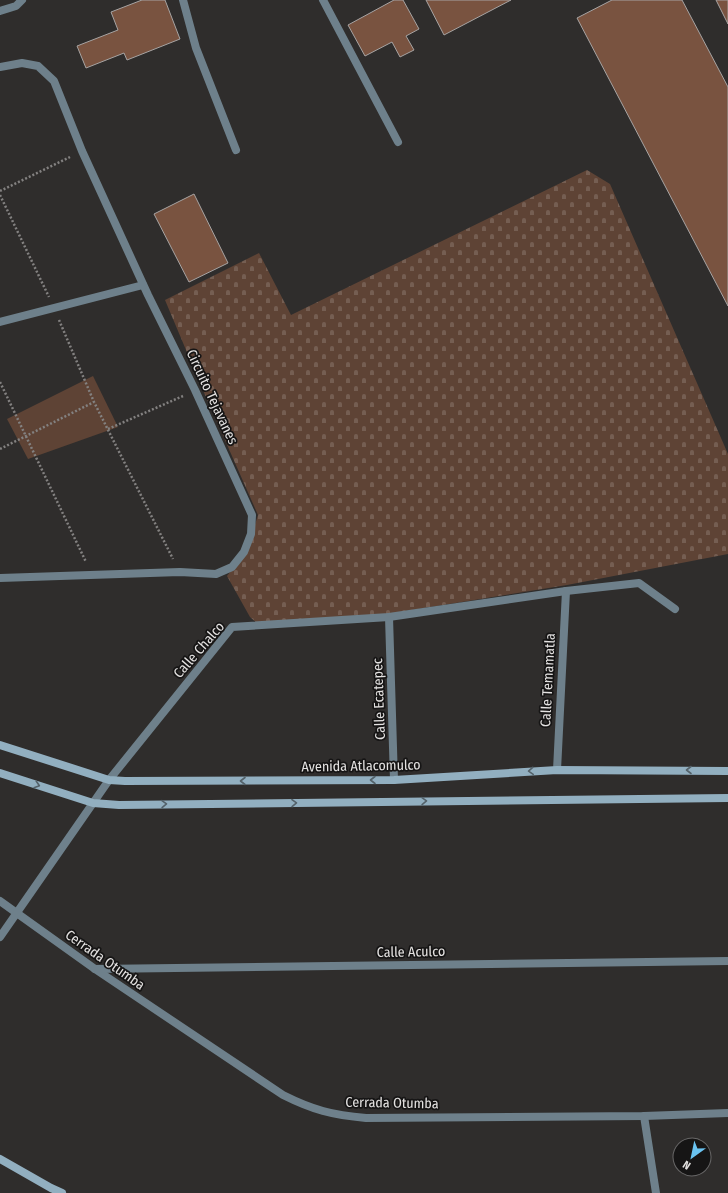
<svg xmlns="http://www.w3.org/2000/svg" width="728" height="1193" viewBox="0 0 728 1193" font-family="'Fira Sans Condensed',sans-serif">
<style>
.cemetery{fill:url(#cemetery-stones)}
.green{fill:#5e4335}
.building{fill:#795340;stroke:#a7a4a3}
.lines{fill:none;stroke-linecap:round;stroke-linejoin:round}
.path{stroke:#838180;stroke-width:2.5;stroke-dasharray:2 2;stroke-linecap:butt}
.lane{stroke:#6e808b;stroke-width:8}
.street{stroke:#6e808b;stroke-width:8}
.secondary{stroke:#92afc0;stroke-width:8}
.oneway{stroke:#54626a}
.labels{text-anchor:middle;dominant-baseline:central;stroke-width:3.5;stroke-linejoin:round;paint-order:stroke}
.street-label{font-size:14px;fill:#e4e2e1;stroke:#161515}
</style>
<defs>
<pattern id="cemetery-stones" width="16" height="16" patternUnits="userSpaceOnUse"><rect width="16" height="16" fill="#5e4335"/><path d="M2 7V4a2 2 0 0 1 4 0v3zM10 15v-3a2 2 0 0 1 4 0v3z" fill="#755e52"/></pattern>
</defs>
<rect width="100%" height="100%" fill="#2f2d2c"/>
<path class="cemetery" d="M587 170 610 184 728 454V554L567 585 387 614 258 624 250 617 227 576 247 550 258 515 202 388 165 300 259 253 291 315Z"/>
<path class="green" d="M93 376 118 427 28 459 7 419Z"/>
<g class="building">
<path d="M142 0H165L180 39 127 60 124 53 86 68 77 46 118 30 111 12Z"/>
<path d="M394 0H403L419 29 406 36 414 50 400 57 392 42 365 56 348 25Z"/>
<path d="M426 0H511L444 35Z"/>
<path d="M612 0H682L728 87V306L577 18Z"/>
<path d="M716 0H728V24Z"/>
<path d="M194 194 228 263 189 282 154 214Z"/>
</g>
<g class="lines">
<g class="path">
<path d="M0 191 70 157"/>
<path d="M0 195 49 297"/>
<path d="M59 320 94 402"/>
<path d="M0 382 86 562"/>
<path d="M108 429 183 396"/>
<path d="M0 449 94 402 173 559"/>
</g>
<g class="lane">
<path d="M183 0 196 48 236 150"/>
<path d="M323 0 398 142"/>
<path d="M0 11 16 6 22 0"/>
</g>
<g class="street">
<path d="M0 67 22 63 38 66 54 81 82 151 148 295 195 390 252 515 251 534 244 552 232 567 216 574 180 572 0 578"/>
<path d="M0 322 143 285"/>
<path d="M389 617 394 780"/>
<path d="M557 770 566 591"/>
<path d="M0 901 95 969 283 1095C313 1110 332 1115 366 1118L644 1116 728 1113"/>
<path d="M0 937 109 780 232 627 389 617 566 591 639 583 675 609"/>
<path d="M95 969 728 961"/>
<path d="M644 1116 656 1193"/>
</g>
<g class="secondary">
<path d="M0 745 109 780 125 781 394 780 557 770 728 771"/>
<path d="M0 773 93 803 119 805 728 798"/>
<path d="M0 1159 51 1188 62 1193"/>
</g>
</g>
<defs><path id="oneway-chevron" d="M-2-3.5L2.5 0L-2 3.5" fill="none" stroke-width="1.6" stroke-linecap="round" stroke-linejoin="round"/></defs>
<g class="oneway">
<use href="#oneway-chevron" transform="translate(689 770) rotate(-180)"/>
<use href="#oneway-chevron" transform="translate(531 771) rotate(176)"/>
<use href="#oneway-chevron" transform="translate(373 780) rotate(180)"/>
<use href="#oneway-chevron" transform="translate(243 781) rotate(180)"/>
<use href="#oneway-chevron" transform="translate(37 785) rotate(18)"/>
<use href="#oneway-chevron" transform="translate(424 801) rotate(-1)"/>
<use href="#oneway-chevron" transform="translate(294 803) rotate(-1)"/>
<use href="#oneway-chevron" transform="translate(164 804) rotate(-1)"/>
</g>
<g class="labels">
<g class="street-label">
<text transform="translate(212 397) rotate(65)">Circuito Tejavanes</text>
<text transform="translate(199 650) rotate(-49)">Calle Chalco</text>
<text transform="translate(548 680) rotate(-87)">Calle Temamatla</text>
<text transform="translate(379 699) rotate(-92)">Calle Ecatepec</text>
<text transform="translate(361 766) rotate(-1)">Avenida Atlacomulco</text>
<text transform="translate(411 952) rotate(-1)">Calle Aculco</text>
<text transform="translate(105 960) rotate(35)">Cerrada Otumba</text>
<text transform="translate(392 1103) rotate(1)">Cerrada Otumba</text>
</g>
</g>
<g transform="translate(692 1157) rotate(213)"><circle r="19" fill="#161515" stroke="#686767"/>
<path d="M0-3L7 15L0 10L-7 15Z" fill="#6ac3f1"/>
<text y="-6" font-size="11" font-weight="bold" text-anchor="middle" fill="#e4e2e1">N</text>
</g>
</svg>
